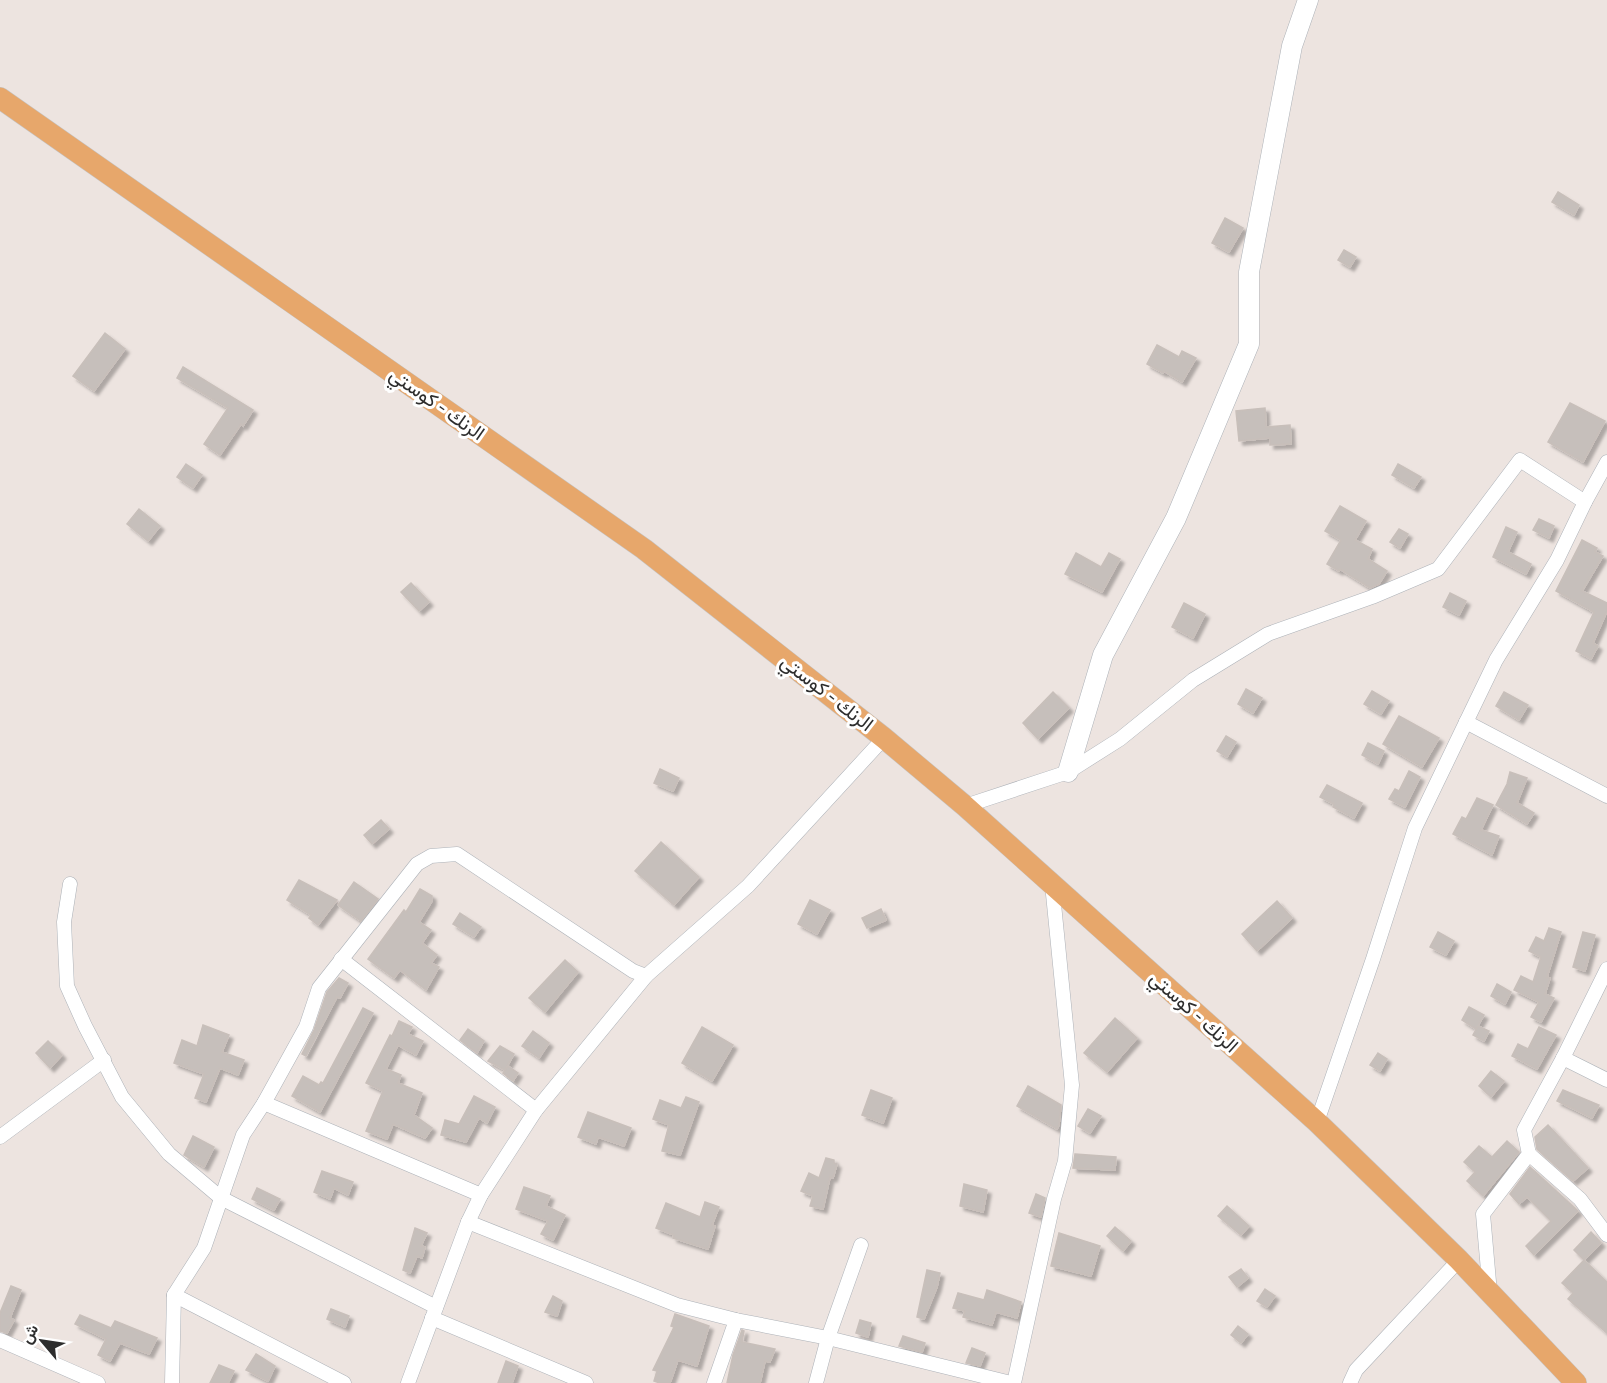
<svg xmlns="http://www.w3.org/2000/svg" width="1607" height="1383" viewBox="0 0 1607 1383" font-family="Karla,Vazirmatn,sans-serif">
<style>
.building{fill:#c6bfbb;stroke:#c8bfba;stroke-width:1.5;filter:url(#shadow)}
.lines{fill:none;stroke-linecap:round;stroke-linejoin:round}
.street-casing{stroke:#adb2b8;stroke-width:15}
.secondary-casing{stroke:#adb2b8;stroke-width:21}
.primary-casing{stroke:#c4c4c4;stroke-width:22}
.street{stroke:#fff;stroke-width:14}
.secondary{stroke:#fff;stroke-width:20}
.primary{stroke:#e7a76b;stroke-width:21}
.labels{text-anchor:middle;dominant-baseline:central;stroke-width:6;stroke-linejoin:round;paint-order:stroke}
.street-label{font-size:20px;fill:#2d2d2d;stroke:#fff}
</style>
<defs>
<filter id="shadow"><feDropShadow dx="4" dy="4" stdDeviation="1.5" flood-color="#0004"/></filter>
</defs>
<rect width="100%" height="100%" fill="#ede4e0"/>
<g class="building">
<path d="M1558 192 1579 205 1574 215 1552 202Z"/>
<path d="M1225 218 1243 228 1229 252 1212 243Z"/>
<path d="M1344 250 1356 257 1350 267 1338 260Z"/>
<path d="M105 333 125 349 94 391 73 376Z"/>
<path d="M1157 345 1179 357 1182 351 1196 358 1182 382 1164 371 1163 373 1147 364Z"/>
<path d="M183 367 253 410 243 426 241 424 220 455 204 444 228 408 177 378Z"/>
<path d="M1570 403 1605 421 1583 462 1548 442Z"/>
<path d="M1265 408 1266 427 1290 425 1291 444 1270 445V438L1239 441 1236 411Z"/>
<path d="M186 464 202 475 193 488 177 477Z"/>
<path d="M1398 464 1421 477 1414 488 1392 475Z"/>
<path d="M1340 506 1366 521 1355 540 1372 549 1368 559 1387 571 1379 584 1370 588 1340 569 1339 571 1327 564 1341 540 1325 531Z"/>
<path d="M139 509 160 526 148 541 127 524Z"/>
<path d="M1539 519 1554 526 1549 538 1533 530Z"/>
<path d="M1506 527 1517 532 1508 552 1531 564 1526 574 1493 557Z"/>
<path d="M1399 529 1408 534 1400 548 1390 542Z"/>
<path d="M1582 540 1597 548 1595 552 1603 556 1582 591 1607 603V611L1593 643 1598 646 1591 659 1576 651 1594 612 1556 591Z"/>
<path d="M1076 553 1101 567 1109 553 1120 559 1102 592 1065 574Z"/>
<path d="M411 583 429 602 419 611 401 592Z"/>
<path d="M1450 593 1466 601 1459 615 1443 607Z"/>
<path d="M1184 603 1205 614 1193 638 1172 627Z"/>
<path d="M1246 689 1262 698 1253 713 1238 704Z"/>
<path d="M1372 691 1389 701 1381 714 1364 704Z"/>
<path d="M1053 692 1069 708 1038 739 1023 723Z"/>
<path d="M1504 692 1528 705 1519 720 1496 706Z"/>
<path d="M1399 716 1439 738 1422 767 1383 744Z"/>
<path d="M1226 736 1236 742 1227 757 1217 751Z"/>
<path d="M1368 743 1384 751 1378 764 1362 755Z"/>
<path d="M660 769 679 778 673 791 654 783Z"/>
<path d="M1409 771 1420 777 1405 807 1389 799 1395 789 1399 791Z"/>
<path d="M1510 772 1527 778 1517 803 1534 813 1527 824 1496 805 1507 784Z"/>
<path d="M1327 785 1362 803 1354 818 1333 807 1334 804 1320 797Z"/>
<path d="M1477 798 1493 805 1481 830 1499 836 1492 855 1453 834 1462 817 1466 819Z"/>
<path d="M381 820 389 829 372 844 364 835Z"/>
<path d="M661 842 699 877 674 905 635 871Z"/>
<path d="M299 880 337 900 318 925 309 918 311 915 287 900Z"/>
<path d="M354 882 378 899 361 921 338 905Z"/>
<path d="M420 889 432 896V901L419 922 431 930 422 943 437 955 431 963 439 967 426 990 400 970 394 978 368 959 404 910 406 912Z"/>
<path d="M810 900 830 910 817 934 798 924Z"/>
<path d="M1277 901 1292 918 1257 951 1242 934Z"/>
<path d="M881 909 886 920 867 928 862 918Z"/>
<path d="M460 913 481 927 474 937 453 924Z"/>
<path d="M1549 928 1561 932 1547 977 1550 978 1545 994 1554 998 1541 1022 1531 1017 1539 1002 1514 990 1521 976 1533 982 1541 957 1529 951 1536 937 1544 941Z"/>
<path d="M1438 932 1454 941 1446 955 1430 947Z"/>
<path d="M1583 932 1595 935 1585 971 1573 967Z"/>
<path d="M565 960 578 972 545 1012 529 998Z"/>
<path d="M339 978 348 983 340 998 337 997 306 1056 302 1054 314 1030 327 992Z"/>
<path d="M1497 984 1511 992 1505 1004 1491 996Z"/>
<path d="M1469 1007 1484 1015 1476 1029 1462 1020Z"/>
<path d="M363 1008 373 1013 320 1112 292 1096 303 1076 319 1085 321 1082 323 1083Z"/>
<path d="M1115 1018 1137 1038 1107 1072 1084 1053Z"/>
<path d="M399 1021 412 1027 408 1034 423 1041 416 1055 398 1045 386 1069 401 1075 398 1083 422 1093 414 1115 432 1128 425 1138 393 1124 387 1139 366 1131 383 1091 366 1083 390 1035 392 1036Z"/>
<path d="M203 1025 229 1035 222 1052 244 1060 238 1075 220 1068 206 1102 195 1098 204 1074 174 1063 182 1040 197 1046Z"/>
<path d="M1478 1026 1489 1031 1484 1041 1473 1035Z"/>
<path d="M702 1027 733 1045 712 1081 682 1063Z"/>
<path d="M1539 1027 1556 1035 1537 1069 1512 1056 1518 1044 1528 1049Z"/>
<path d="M468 1029 484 1041 477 1053 460 1040Z"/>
<path d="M533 1031 549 1043 539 1058 522 1046Z"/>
<path d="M48 1041 62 1055 50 1068 36 1053Z"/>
<path d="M500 1046 514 1054 505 1070 488 1061Z"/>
<path d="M1378 1053 1387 1059 1380 1071 1370 1065Z"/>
<path d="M508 1066 518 1073 513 1081 503 1073Z"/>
<path d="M1491 1071 1504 1081 1491 1097 1479 1086Z"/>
<path d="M1028 1086 1061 1105 1059 1125 1057 1129 1017 1106Z"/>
<path d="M871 1090 892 1098 883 1123 862 1115Z"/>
<path d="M1563 1090 1599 1105 1592 1118 1557 1101Z"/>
<path d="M474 1096 495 1107 487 1123 479 1118 466 1142 441 1135 445 1120 459 1124Z"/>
<path d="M686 1097 699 1102 680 1155 662 1151 669 1125 653 1119 660 1100 681 1108Z"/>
<path d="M1088 1109 1101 1116 1090 1133 1078 1126Z"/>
<path d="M588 1112 631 1128 624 1146 598 1137 596 1144 578 1137Z"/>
<path d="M1548 1125 1588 1168 1573 1181 1537 1149 1535 1137Z"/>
<path d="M193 1136 214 1147 204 1167 184 1155Z"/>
<path d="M1507 1141 1519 1152 1483 1196 1467 1181 1475 1172 1464 1162 1479 1146 1492 1157Z"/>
<path d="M1075 1154 1116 1157 1115 1170 1073 1168Z"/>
<path d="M826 1158 834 1160V1163L837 1164 833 1178 830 1177 823 1209 810 1206 813 1196 801 1191 809 1173 819 1178Z"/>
<path d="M1530 1167 1578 1211 1534 1255 1526 1246 1551 1221 1527 1197 1519 1204 1510 1194Z"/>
<path d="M322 1171 353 1182 348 1195 334 1188 330 1199 314 1192Z"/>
<path d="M964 1184 987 1190 983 1212 960 1206Z"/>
<path d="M524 1187 550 1196 546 1206 565 1215 553 1240 541 1234 548 1221 516 1209Z"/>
<path d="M257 1188 280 1199 274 1210 252 1199Z"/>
<path d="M1036 1194 1045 1198 1041 1217 1029 1213Z"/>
<path d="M705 1202 719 1207 712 1225 715 1226 708 1249 673 1238 674 1235 656 1228 666 1203 700 1217Z"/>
<path d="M1227 1206 1249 1226 1241 1235 1218 1216Z"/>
<path d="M1115 1227 1131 1241 1123 1251 1107 1236Z"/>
<path d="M415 1228 427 1233 421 1246 425 1247 422 1258 417 1256 410 1273 403 1270Z"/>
<path d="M1591 1232 1601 1243 1584 1260 1574 1250Z"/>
<path d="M1059 1233 1100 1246 1091 1276 1051 1266Z"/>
<path d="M1584 1260 1607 1282V1333L1568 1299 1573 1293 1562 1283Z"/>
<path d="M1241 1269 1248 1278 1237 1287 1229 1277Z"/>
<path d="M927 1270 940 1273 937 1287 924 1319 917 1317Z"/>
<path d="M11 1286 21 1290 10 1318 14 1320 7 1333 0 1331V1313Z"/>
<path d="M1265 1289 1275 1296 1267 1307 1257 1301Z"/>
<path d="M987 1290 1021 1302 1017 1318 996 1312 992 1325 963 1317 965 1311 953 1308 958 1293 984 1300Z"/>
<path d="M553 1296 562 1301 557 1316 545 1312Z"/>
<path d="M331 1309 349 1316 345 1327 327 1319Z"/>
<path d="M675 1314 709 1326 697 1366 678 1360 670 1383H660L654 1381 657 1371 653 1370 674 1327 671 1326Z"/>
<path d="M80 1315 111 1328 115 1321 157 1338 149 1354 120 1343 110 1361 98 1355 106 1339 75 1324Z"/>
<path d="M860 1320 871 1323 868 1337 856 1333Z"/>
<path d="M1238 1326 1248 1334 1241 1343 1231 1335Z"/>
<path d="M742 1330 744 1331 742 1342 775 1349 770 1362 765 1361 760 1383H727L733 1355Z"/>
<path d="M903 1336 925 1343 922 1352 899 1346Z"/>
<path d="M972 1348 985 1353 980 1366 966 1363Z"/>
<path d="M256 1354 275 1366 268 1381 246 1370Z"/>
<path d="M506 1361 518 1366 512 1383H498Z"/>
<path d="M219 1365 234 1371 228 1383H210Z"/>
</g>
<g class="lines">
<g class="street-casing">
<g id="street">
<path d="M1466 722 1607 796"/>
<path d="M965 806 1068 772 1120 739 1193 680 1268 634 1372 597 1438 569 1520 460 1585 502"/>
<path d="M70 884 64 922 67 986 85 1026 122 1097 169 1154 221 1198 436 1307"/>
<path d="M341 959 536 1110"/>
<path d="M1563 1058 1607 1080"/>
<path d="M264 1103 481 1195"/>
<path d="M1317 1122 1373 959 1415 828 1496 660 1557 560 1585 502 1607 462"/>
<path d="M0 1137 104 1060"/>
<path d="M1529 1154 1580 1199 1607 1235"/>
<path d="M468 1222 677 1305 736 1320 828 1338 1011 1383"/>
<path d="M1490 1293 1483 1214 1529 1154 1524 1130 1563 1058 1607 969"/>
<path d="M174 1295 344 1383"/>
<path d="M432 1318 586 1383"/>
<path d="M0 1340 98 1383"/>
<path d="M172 1383 174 1295 204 1248 243 1135 264 1103 306 1027 319 988 417 864 431 856 457 854 633 971 646 976 748 886 884 738"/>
<path d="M408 1383 468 1222 481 1195 536 1110 646 976"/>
<path d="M714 1383 736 1320"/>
<path d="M816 1383 828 1338 861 1245"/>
<path d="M1014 1383 1054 1199 1065 1161 1072 1085 1052 884"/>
<path d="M1350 1383 1356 1370 1459 1260"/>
</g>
</g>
<g class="secondary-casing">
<path id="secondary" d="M1068 772 1103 655 1176 518 1249 344V272L1292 46 1308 0"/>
</g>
<g class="primary-casing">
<path id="primary" d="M0 98 644 549 884 738 965 806 1317 1122 1459 1260 1576 1383"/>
</g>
<use href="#street" class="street"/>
<use href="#secondary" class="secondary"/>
<use href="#primary" class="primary"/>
</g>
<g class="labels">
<g class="street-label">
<text transform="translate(437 404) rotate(35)">الرنك - كوستي</text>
<text transform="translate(827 693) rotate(38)">الرنك - كوستي</text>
<text transform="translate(1194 1012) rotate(42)">الرنك - كوستي</text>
</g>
</g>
<g transform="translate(42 1341) rotate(299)" stroke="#ffffff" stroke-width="4.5" paint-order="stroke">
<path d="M0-4.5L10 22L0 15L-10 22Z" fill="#2d2d2d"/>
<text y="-9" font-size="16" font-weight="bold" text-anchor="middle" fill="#2d2d2d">ش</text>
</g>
</svg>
